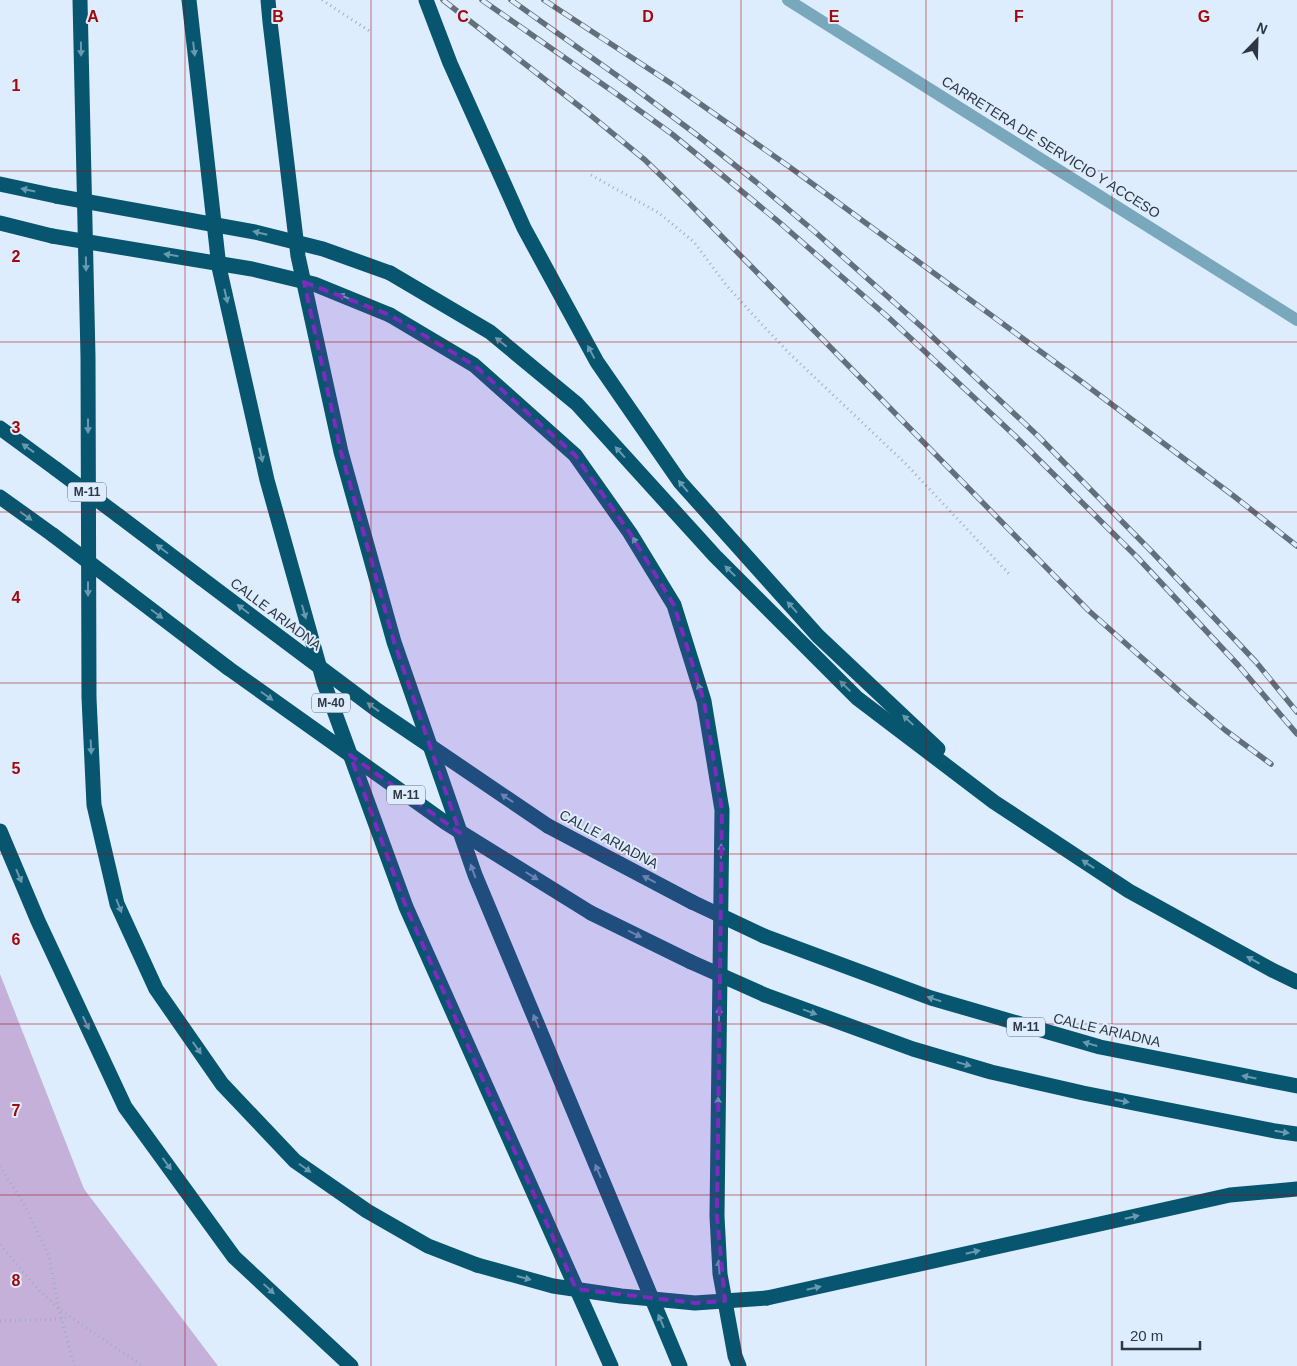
<svg xmlns="http://www.w3.org/2000/svg" width="1297" height="1366" viewBox="0 0 1297 1366" font-family="Arial,sans-serif">
<style>
.green{fill:#c4b0d9}
.lines{fill:none;stroke-linecap:round;stroke-linejoin:round}
.path{stroke:#a0adbc;stroke-width:3;stroke-dasharray:1 4;stroke-linecap:butt}
.minor{stroke:#79a8bd;stroke-width:12}
.highway{stroke:#07556e;stroke-width:15}
.rail-casing{stroke:#646f7c;stroke-width:5.5}
.rail{stroke:#deedfe;stroke-width:4;stroke-dasharray:11;stroke-linecap:butt}
.highway-bridge{stroke:#07556e;stroke-width:15}
.oneway{fill:#6899af}
.marked{fill:#7b2cbf;fill-opacity:0.2;stroke:#7b2cbf;stroke-width:4;stroke-dasharray:10 6;stroke-linejoin:round}
.grid{fill:none;stroke:#a2080b;stroke-width:1;stroke-opacity:0.55}
.labels{text-anchor:middle;dominant-baseline:central;stroke-width:4;stroke-linejoin:round;paint-order:stroke}
.shield{fill:#deedfe;stroke:#626d7a;stroke-width:1}
.shield-label{font-size:12px;font-weight:bold;fill:#2d3642}
.street-label{font-size:14px;fill:#2d3642;stroke:#deedfe}
.grid-label{font-size:16px;text-anchor:middle;font-weight:bold;fill:#a2080b;stroke:#deedfe;stroke-width:4;stroke-linejoin:round;paint-order:stroke}
</style>
<rect width="100%" height="100%" fill="#deedfe"/>
<path class="green" d="M0 974 84 1189 218 1366H0Z"/>
<g class="lines">
<g class="path">
<path d="M322 0 371 32"/>
<path d="M591 175 659 213 694 242 727 286 756 318 789 353 906 464 1010 575"/>
<path d="M0 1166 24 1204 49 1256 59 1309 74 1366"/>
<path d="M0 1245 38 1289 59 1309 92 1332 143 1366"/>
<path d="M0 1321 62 1319 69 1317"/>
</g>
<path class="minor" d="M788 0 1297 320"/>
<g class="highway">
<path d="M80 0 88 357 89 698 94 805 117 904 156 989 222 1084 295 1161 367 1211 428 1246 477 1265"/>
<path d="M189 0 219 267 267 480 324 683 406 907 611 1366"/>
<path d="M268 0 270 22 298 256 341 452 394 642 475 875 680 1366"/>
<path d="M426 0 450 63 524 228 597 362 680 482 818 636 938 749"/>
<path d="M0 184 56 196"/>
<path d="M0 223 52 236"/>
<path d="M390 273 490 332 577 404 715 556 857 698 994 802 1129 891 1272 970 1297 982"/>
<path d="M390 315 474 365 575 455 630 533 674 605 704 701 722 810 717 1216 720 1274 735 1356 739 1366"/>
<path d="M0 428 56 469"/>
<path d="M0 497 53 535"/>
<path d="M119 516 201 578"/>
<path d="M119 585 228 668"/>
<path d="M548 826 692 902"/>
<path d="M0 831 38 921 125 1107 234 1257 351 1366"/>
<path d="M591 913 691 962"/>
<path d="M764 936 931 998 1100 1047 1297 1086"/>
<path d="M765 995 913 1049 991 1072 1083 1093 1275 1131 1297 1134"/>
<path d="M767 1298 1230 1195 1297 1189"/>
</g>
<g class="rail-casing">
<g id="rail">
<path d="M443 0 588 113 644 159 688 202 1088 610 1185 696 1225 730 1271 764"/>
<path d="M482 0 618 95 672 134 722 175 779 222 889 318 1013 434 1137 557 1238 665 1297 734"/>
<path d="M511 0 633 87 697 135 756 182 814 231 923 328 1038 436 1154 554 1256 662 1297 712"/>
<path d="M544 0 675 86 791 168 1082 382 1235 497 1297 546"/>
</g>
</g>
<use href="#rail" class="rail"/>
<g class="highway-bridge">
<path d="M56 196 255 232 323 249 390 273"/>
<path d="M52 236 252 269 314 284 390 315"/>
<path d="M56 469 119 516"/>
<path d="M53 535 119 585"/>
<path d="M201 578 377 710 548 826"/>
<path d="M228 668 446 823 591 913"/>
<path d="M692 902 764 936"/>
<path d="M691 962 765 995"/>
<path d="M477 1265 553 1286 621 1296 695 1303 767 1298"/>
</g>
</g>
<defs><path id="oneway-solid" d="M-6-.8H1V-3.2L6.5 0L1 3.2V.8H-6Z" transform="scale(1.25)"/></defs>
<g class="oneway">
<use href="#oneway-solid" transform="translate(81 49) rotate(89)"/>
<use href="#oneway-solid" transform="translate(194 49) rotate(83)"/>
<use href="#oneway-solid" transform="translate(28 190) rotate(-168)"/>
<use href="#oneway-solid" transform="translate(260 233) rotate(-166)"/>
<use href="#oneway-solid" transform="translate(171 255) rotate(-171)"/>
<use href="#oneway-solid" transform="translate(86 264) rotate(89)"/>
<use href="#oneway-solid" transform="translate(226 296) rotate(77)"/>
<use href="#oneway-solid" transform="translate(345 297) rotate(-158)"/>
<use href="#oneway-solid" transform="translate(501 342) rotate(-141)"/>
<use href="#oneway-solid" transform="translate(591 352) rotate(-118)"/>
<use href="#oneway-solid" transform="translate(88 426) rotate(90)"/>
<use href="#oneway-solid" transform="translate(28 448) rotate(-144)"/>
<use href="#oneway-solid" transform="translate(620 452) rotate(-132)"/>
<use href="#oneway-solid" transform="translate(261 455) rotate(77)"/>
<use href="#oneway-solid" transform="translate(683 486) rotate(-130)"/>
<use href="#oneway-solid" transform="translate(26 516) rotate(36)"/>
<use href="#oneway-solid" transform="translate(636 543) rotate(-121)"/>
<use href="#oneway-solid" transform="translate(162 549) rotate(-143)"/>
<use href="#oneway-solid" transform="translate(730 571) rotate(-135)"/>
<use href="#oneway-solid" transform="translate(88 589) rotate(90)"/>
<use href="#oneway-solid" transform="translate(792 607) rotate(-132)"/>
<use href="#oneway-solid" transform="translate(243 609) rotate(-143)"/>
<use href="#oneway-solid" transform="translate(304 612) rotate(74)"/>
<use href="#oneway-solid" transform="translate(157 614) rotate(37)"/>
<use href="#oneway-solid" transform="translate(845 686) rotate(-135)"/>
<use href="#oneway-solid" transform="translate(700 690) rotate(-107)"/>
<use href="#oneway-solid" transform="translate(267 696) rotate(35)"/>
<use href="#oneway-solid" transform="translate(373 707) rotate(-144)"/>
<use href="#oneway-solid" transform="translate(908 720) rotate(-137)"/>
<use href="#oneway-solid" transform="translate(91 747) rotate(87)"/>
<use href="#oneway-solid" transform="translate(507 798) rotate(-146)"/>
<use href="#oneway-solid" transform="translate(721 851) rotate(-89)"/>
<use href="#oneway-solid" transform="translate(1088 864) rotate(-147)"/>
<use href="#oneway-solid" transform="translate(473 871) rotate(-110)"/>
<use href="#oneway-solid" transform="translate(19 876) rotate(67)"/>
<use href="#oneway-solid" transform="translate(532 876) rotate(32)"/>
<use href="#oneway-solid" transform="translate(649 879) rotate(-152)"/>
<use href="#oneway-solid" transform="translate(119 906) rotate(69)"/>
<use href="#oneway-solid" transform="translate(635 934) rotate(26)"/>
<use href="#oneway-solid" transform="translate(1253 960) rotate(-151)"/>
<use href="#oneway-solid" transform="translate(934 999) rotate(-162)"/>
<use href="#oneway-solid" transform="translate(810 1012) rotate(20)"/>
<use href="#oneway-solid" transform="translate(719 1014) rotate(-89)"/>
<use href="#oneway-solid" transform="translate(536 1021) rotate(-113)"/>
<use href="#oneway-solid" transform="translate(86 1023) rotate(65)"/>
<use href="#oneway-solid" transform="translate(1090 1044) rotate(-164)"/>
<use href="#oneway-solid" transform="translate(197 1048) rotate(55)"/>
<use href="#oneway-solid" transform="translate(964 1064) rotate(16)"/>
<use href="#oneway-solid" transform="translate(1249 1077) rotate(-169)"/>
<use href="#oneway-solid" transform="translate(1122 1101) rotate(11)"/>
<use href="#oneway-solid" transform="translate(718 1104) rotate(-89)"/>
<use href="#oneway-solid" transform="translate(1282 1132) rotate(9)"/>
<use href="#oneway-solid" transform="translate(167 1164) rotate(54)"/>
<use href="#oneway-solid" transform="translate(305 1168) rotate(35)"/>
<use href="#oneway-solid" transform="translate(598 1171) rotate(-113)"/>
<use href="#oneway-solid" transform="translate(1132 1217) rotate(-13)"/>
<use href="#oneway-solid" transform="translate(973 1252) rotate(-13)"/>
<use href="#oneway-solid" transform="translate(719 1267) rotate(-94)"/>
<use href="#oneway-solid" transform="translate(524 1278) rotate(15)"/>
<use href="#oneway-solid" transform="translate(814 1288) rotate(-13)"/>
<use href="#oneway-solid" transform="translate(269 1289) rotate(43)"/>
<use href="#oneway-solid" transform="translate(661 1321) rotate(-113)"/>
</g>
<path class="marked" d="M304 282 390 315 474 365 575 455 630 533 674 605 704 701 722 810 717 1216 725 1301 695 1303 576 1289 406 907 350 755 460 833 394 642 341 452Z"/>
<path class="grid" d="M185 0V1366M371 0V1366M556 0V1366M741 0V1366M926 0V1366M1112 0V1366M0 171H1297M0 342H1297M0 512H1297M0 683H1297M0 854H1297M0 1024H1297M0 1195H1297"/>
<g class="labels">
<g class="shield">
<rect x="68" y="482.5" width="38" height="19" rx="4"/>
<rect x="312" y="693.5" width="38" height="19" rx="4"/>
<rect x="387" y="785.5" width="38" height="19" rx="4"/>
<rect x="1007" y="1017.5" width="38" height="19" rx="4"/>
</g>
<g class="shield-label">
<text x="87" y="492">M-11</text>
<text x="331" y="703">M-40</text>
<text x="406" y="795">M-11</text>
<text x="1026" y="1027">M-11</text>
</g>
<g class="street-label">
<text transform="translate(1051 147) rotate(32)">CARRETERA DE SERVICIO Y ACCESO</text>
<text transform="translate(276 614) rotate(37)">CALLE ARIADNA</text>
<text transform="translate(609 839) rotate(28)">CALLE ARIADNA</text>
<text transform="translate(1107 1030) rotate(13)">CALLE ARIADNA</text>
</g>
</g>
<g class="grid-label">
<text x="93" y="22">A</text>
<text x="278" y="22">B</text>
<text x="463" y="22">C</text>
<text x="648" y="22">D</text>
<text x="834" y="22">E</text>
<text x="1019" y="22">F</text>
<text x="1204" y="22">G</text>
<text x="16" y="91">1</text>
<text x="16" y="262">2</text>
<text x="16" y="433">3</text>
<text x="16" y="603">4</text>
<text x="16" y="774">5</text>
<text x="16" y="945">6</text>
<text x="16" y="1116">7</text>
<text x="16" y="1286">8</text>
</g>
<g transform="translate(1257 40) rotate(23)" stroke="#deedfe" stroke-width="4" paint-order="stroke">
<path d="M0-4L9 19L0 12L-9 19Z" fill="#2d3642"/>
<text y="-8" font-size="14" font-weight="bold" text-anchor="middle" fill="#2d3642">N</text>
</g>
<path d="M1122 1341v8h78v-8" fill="none" stroke="#2d3642" stroke-width="2.5"/>
<text x="1130" y="1341" font-size="15" fill="#2d3642" stroke="#deedfe" stroke-width="4" paint-order="stroke">20 m</text>
</svg>
